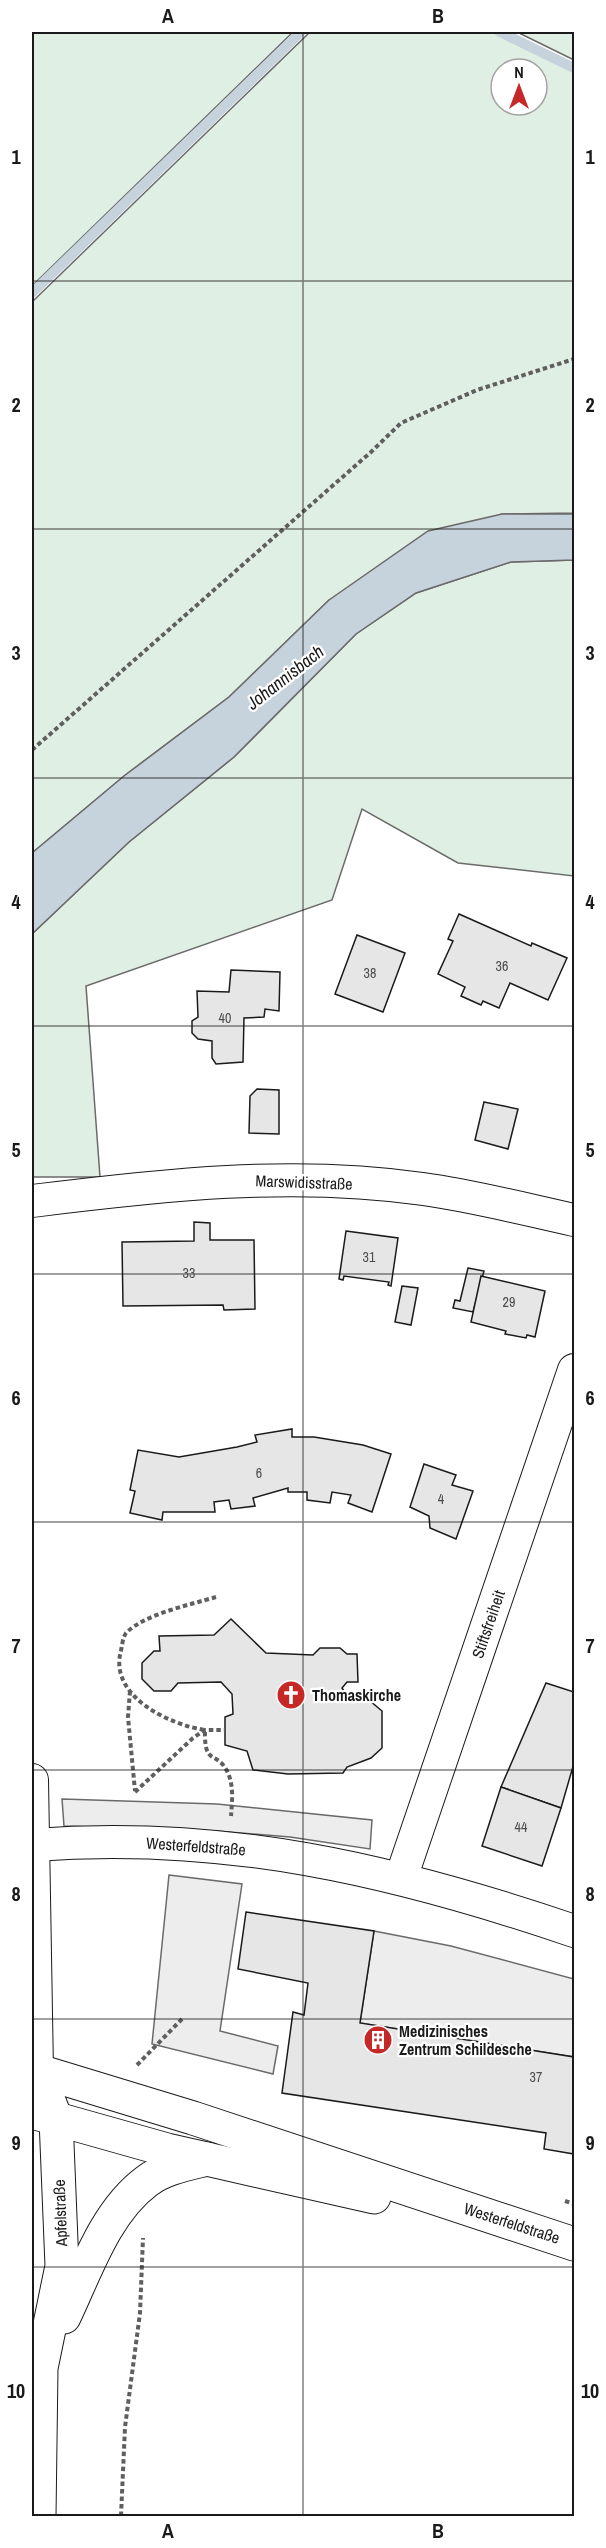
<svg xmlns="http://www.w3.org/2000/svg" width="606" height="2548" viewBox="0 0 606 2548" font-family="'Archivo Narrow',sans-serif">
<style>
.green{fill:#e0efe3;stroke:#6a6a6a;stroke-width:1.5;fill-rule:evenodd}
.parking{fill:#ededed;stroke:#6a6a6a;stroke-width:1.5}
.water{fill:#c6d2dc;stroke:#6a6a6a;stroke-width:1.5}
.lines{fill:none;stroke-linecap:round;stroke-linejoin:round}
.stream{stroke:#c6d2dc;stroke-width:10}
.building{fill:#e6e6e6;stroke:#1a1a1a;stroke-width:1.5}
.minor-casing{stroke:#1a1a1a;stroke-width:34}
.tertiary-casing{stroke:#1a1a1a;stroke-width:35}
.secondary-casing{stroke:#1a1a1a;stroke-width:35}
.path{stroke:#5f5f5f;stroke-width:4;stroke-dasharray:4.5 3;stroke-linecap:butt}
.minor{stroke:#fff;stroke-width:32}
.tertiary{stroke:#fff;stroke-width:33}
.secondary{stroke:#fff;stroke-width:33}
.grid{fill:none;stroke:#1a1a1a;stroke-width:1.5;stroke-opacity:0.55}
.labels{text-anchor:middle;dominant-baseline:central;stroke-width:4.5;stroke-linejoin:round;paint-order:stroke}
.number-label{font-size:14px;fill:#4d4d4d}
.street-label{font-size:16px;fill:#1a1a1a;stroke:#fff}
.poi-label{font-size:16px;font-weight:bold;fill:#1a1a1a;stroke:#fff;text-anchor:start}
.water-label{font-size:18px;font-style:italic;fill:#1a1a1a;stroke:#fff}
.neatline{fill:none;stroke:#1a1a1a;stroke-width:2}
.grid-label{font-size:20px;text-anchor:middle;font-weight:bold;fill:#1a1a1a}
</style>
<rect width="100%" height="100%" fill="#fff"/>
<g class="green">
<path d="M32 32H293L32 286Z"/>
<path d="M310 32H493L574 72V513L502 514 329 600 229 697 124 776 32 853V302ZM501 69H537V105H501Z"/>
<path d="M517 32H574V60Z"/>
<path d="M574 560V876L458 863 362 809 332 900 86 986 100 1177H32V934L129 842 234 757 356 634 416 593 511 562Z"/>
</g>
<g class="parking">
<path d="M62 1799 217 1804 372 1820 370 1849 290 1837 217 1831 64 1826Z"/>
<path d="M169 1875 242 1884 220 2031 278 2046 273 2074 152 2044Z"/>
<path d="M374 1931 451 1946 574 1979V2057L360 2023Z"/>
</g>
<path class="water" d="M502 514H574V560L511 562 416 593 356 634 234 757 129 842 32 934V853L124 776 229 697 329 600 428 531Z"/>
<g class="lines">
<g class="stream">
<path d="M500 32 574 68"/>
<path d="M32 293 301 32"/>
</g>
</g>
<g class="building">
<path d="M459 914 531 946 532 943 567 958 548 1000 510 983 499 1008 483 1001 481 1005 461 996 465 987 438 974 453 941 448 939Z"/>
<path d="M357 935 405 953 383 1012 335 994Z"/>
<path d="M231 970 280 972 279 1011 265 1009 264 1017 244 1018 243 1062 216 1064 212 1058V1041L198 1039 192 1033V1021L198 1017 197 991 229 992Z"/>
<path d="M257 1089 279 1090V1134L249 1133 250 1096Z"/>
<path d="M484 1102 518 1109 508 1149 475 1140Z"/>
<path d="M194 1222 210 1223V1240H254L255 1309 224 1310 223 1305 123 1306 122 1242 194 1241Z"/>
<path d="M346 1231 398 1238 391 1286 388 1285 389 1282 344 1276 343 1280 339 1279Z"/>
<path d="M468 1268 484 1271 473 1312 453 1308 455 1300 460 1301Z"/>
<path d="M481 1276 545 1291 535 1337 527 1335 526 1338 505 1334 506 1331 471 1322Z"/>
<path d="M402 1286 418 1288 411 1325 395 1322Z"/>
<path d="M292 1429V1437H314L363 1445 391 1454 372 1512 348 1503 351 1495 332 1492 330 1503 307 1500V1492H288V1488L253 1498 255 1506 231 1509 229 1500 214 1502 215 1512H163L162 1520 130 1513 135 1491 130 1490 138 1450 179 1457 237 1447 257 1442 255 1435Z"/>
<path d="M424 1464 456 1475 452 1485 473 1491 456 1539 430 1528 429 1516 410 1507Z"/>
<path d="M231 1619 266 1653 313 1655 320 1648H340L347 1654H357L358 1682H347L342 1688 346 1694 370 1701 382 1711V1748L371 1758 347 1767 343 1773 288 1774 253 1770 247 1751 225 1745V1717L233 1714 232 1694 221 1682 178 1683 171 1691H154L142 1679V1663L154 1651H160L159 1636 214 1635Z"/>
<path d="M546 1683 574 1692V1763L561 1808 501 1787Z"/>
<path d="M501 1787 561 1808 542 1866 482 1846Z"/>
<path d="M246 1912 374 1931 360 2023 574 2057V2154L544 2149 546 2133 282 2093 293 2012 304 2015 308 1983 238 1969Z"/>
</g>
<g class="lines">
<g class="minor-casing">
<g id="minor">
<path d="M32 1201C161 1185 293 1170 423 1189 474 1196 524 1209 574 1220"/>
<path d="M32 1780 37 2071"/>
<path d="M33 1845C224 1830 395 1870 574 1931"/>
<path d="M401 1878 574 1370"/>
</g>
</g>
<g class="tertiary-casing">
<g id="tertiary">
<path d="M37 2071 56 2119 62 2266 41 2368 39 2516"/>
<path d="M64 2317C86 2271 105 2212 147 2181 164 2168 187 2164 207 2159"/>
</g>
</g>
<g class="secondary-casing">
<g id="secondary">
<path d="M32 2069 193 2118 574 2244"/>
<path d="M32 2112 167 2150 374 2197"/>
</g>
</g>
<g class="path">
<path d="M32 750 371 452 401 423 477 390 574 359"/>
<path d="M216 1597C189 1605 145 1614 126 1633 122 1639 122 1648 120 1655 112 1698 171 1725 205 1730 204 1768 217 1749 228 1773 234 1787 232 1802 231 1816"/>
<path d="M130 1691 128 1717 135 1791"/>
<path d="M135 1792 193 1738 205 1730H225"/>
<path d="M137 2065 182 2019"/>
<path d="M565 2201 574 2204"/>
<path d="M121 2516 125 2427 140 2313 143 2238"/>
</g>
<use href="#minor" class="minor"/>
<use href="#tertiary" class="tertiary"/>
<use href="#secondary" class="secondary"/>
</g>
<path class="grid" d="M303 32V2516M32 281H574M32 529H574M32 778H574M32 1026H574M32 1274H574M32 1522H574M32 1770H574M32 2019H574M32 2267H574"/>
<defs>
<g id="church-disc" transform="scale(1.5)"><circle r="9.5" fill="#c62828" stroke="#fff"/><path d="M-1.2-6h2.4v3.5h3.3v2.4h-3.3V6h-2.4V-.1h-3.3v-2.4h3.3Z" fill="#fff"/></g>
<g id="building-disc" transform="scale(1.5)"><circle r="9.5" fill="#c62828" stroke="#fff"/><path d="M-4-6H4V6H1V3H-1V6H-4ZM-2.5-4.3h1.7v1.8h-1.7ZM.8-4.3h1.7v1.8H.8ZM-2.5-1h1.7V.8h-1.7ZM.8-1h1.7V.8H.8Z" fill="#fff"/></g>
</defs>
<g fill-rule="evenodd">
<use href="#church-disc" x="291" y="1695"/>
<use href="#building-disc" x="378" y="2040"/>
</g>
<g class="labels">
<g class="number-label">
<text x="502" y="966">36</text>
<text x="370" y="973">38</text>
<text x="225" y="1018">40</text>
<text x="369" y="1257">31</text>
<text x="189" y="1273">33</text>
<text x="509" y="1302">29</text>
<text x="259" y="1473">6</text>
<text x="441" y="1499">4</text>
<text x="521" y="1827">44</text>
<text x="536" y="2077">37</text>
</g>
<g class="street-label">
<text transform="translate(304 1182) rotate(2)">Marswidisstraße</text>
<text transform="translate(488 1624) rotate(-71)">Stiftsfreiheit</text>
<text transform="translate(196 1846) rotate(4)">Westerfeldstraße</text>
<text transform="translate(60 2213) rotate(-92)">Apfelstraße</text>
<text transform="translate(512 2223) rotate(18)">Westerfeldstraße</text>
</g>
<g class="poi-label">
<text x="312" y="1695">Thomaskirche</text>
<text x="399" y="2031">Medizinisches<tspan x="399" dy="18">Zentrum Schildesche</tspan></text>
</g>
<g class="water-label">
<text transform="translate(285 677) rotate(-38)">Johannisbach</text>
</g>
</g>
<rect width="606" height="2548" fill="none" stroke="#ffffff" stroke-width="66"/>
<g transform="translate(519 87)"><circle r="28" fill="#ffffff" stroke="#a3a3a3" stroke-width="1.5"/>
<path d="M0-4.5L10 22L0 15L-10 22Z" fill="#c62828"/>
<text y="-9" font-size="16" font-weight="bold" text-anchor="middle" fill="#1a1a1a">N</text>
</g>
<rect x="33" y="33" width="540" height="2482" class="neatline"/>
<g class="grid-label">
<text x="168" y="23">A</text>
<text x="438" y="23">B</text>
<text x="16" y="164">1</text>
<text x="590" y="164">1</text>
<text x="16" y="412">2</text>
<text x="590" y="412">2</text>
<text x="16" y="660">3</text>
<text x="590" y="660">3</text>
<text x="16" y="909">4</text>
<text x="590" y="909">4</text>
<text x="16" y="1157">5</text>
<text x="590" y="1157">5</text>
<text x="16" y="1405">6</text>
<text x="590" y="1405">6</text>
<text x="16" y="1653">7</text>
<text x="590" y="1653">7</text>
<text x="16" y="1901">8</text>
<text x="590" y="1901">8</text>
<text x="16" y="2150">9</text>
<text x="590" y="2150">9</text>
<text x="16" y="2398">10</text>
<text x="590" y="2398">10</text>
<text x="168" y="2538">A</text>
<text x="438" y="2538">B</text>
</g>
</svg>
